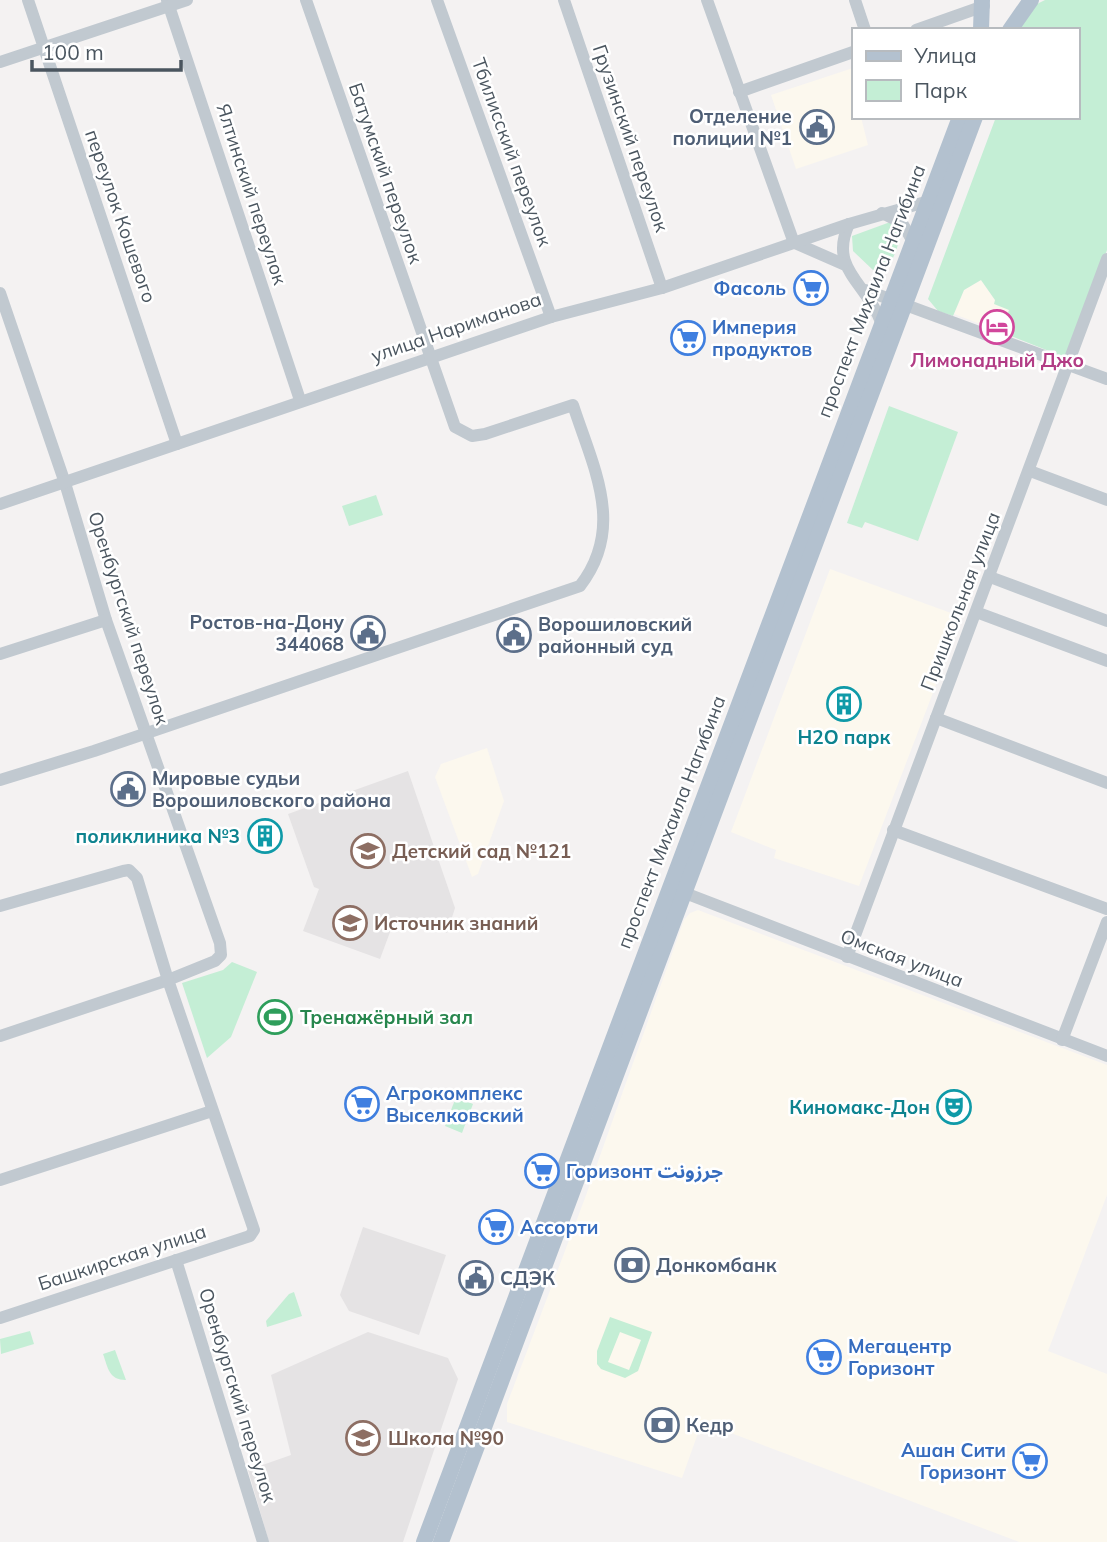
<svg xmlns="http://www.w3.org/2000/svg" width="1107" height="1542" viewBox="0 0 1107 1542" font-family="Mulish,'Noto Sans Arabic',sans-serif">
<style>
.commercial{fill:#fcf8ee}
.education{fill:#e5e3e4}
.green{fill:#c4eed5;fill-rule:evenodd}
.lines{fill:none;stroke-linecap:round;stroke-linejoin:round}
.minor{stroke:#c1c9d0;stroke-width:12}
.major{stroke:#b3c1cf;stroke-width:16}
.labels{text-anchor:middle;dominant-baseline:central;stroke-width:5;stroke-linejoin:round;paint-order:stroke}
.service-label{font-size:19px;font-weight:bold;fill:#4e5e75;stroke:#fff;text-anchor:start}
.street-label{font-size:19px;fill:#4a555f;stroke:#fff}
.shop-label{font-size:19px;font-weight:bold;fill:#366cbe;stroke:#fff;text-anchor:start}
.hotel-label{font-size:19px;font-weight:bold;fill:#b23c85;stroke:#fff}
.culture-label{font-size:19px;font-weight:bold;fill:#0d838f;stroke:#fff;text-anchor:end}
.education-label{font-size:19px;font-weight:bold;fill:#785e54;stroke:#fff;text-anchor:start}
.leisure-label{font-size:19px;font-weight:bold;fill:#27864d;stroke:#fff;text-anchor:start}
</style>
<rect width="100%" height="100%" fill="#f4f2f2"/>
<g class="commercial">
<path d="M853 68V117H861L868 145 796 169 771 95Z"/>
<path d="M981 280 995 300 1009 310 1001 332 954 314 964 290Z"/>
<path d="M830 569 962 617 859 886 774 858 776 850 731 832Z"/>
<path d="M487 748 504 801 478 874 472 877 435 777 441 764Z"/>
<path d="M698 910 1107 1065V1195L1048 1351 1107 1374V1542H1019L702 1422 682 1478 507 1422V1404L585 1198 684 920 690 913Z"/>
</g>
<g class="education">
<path d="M408 771 455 908 447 933 396 916 380 959 303 931 319 889 314 887 288 814Z"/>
<path d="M363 1227 446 1255 419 1335 349 1311 340 1295Z"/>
<path d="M368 1332 448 1358 458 1379 403 1542H269L248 1470 291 1455 271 1375Z"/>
</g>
<g class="green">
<path d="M1045 0H1107V250L1071 353 1064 357 1001 332 1009 310 994 304 995 300 981 280 964 290 953 316 938 311 928 299 996 117H1077V30H1019L1037 4Z"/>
<path d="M893 221 902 233C896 248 893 273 873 270L853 251 852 236Z"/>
<path d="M889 406 958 432 918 541 865 522 862 528 847 523Z"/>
<path d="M376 495 383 515 349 526 342 506Z"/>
<path d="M232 962 257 972 231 1037 207 1058 182 983 223 970Z"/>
<path d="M456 1097 473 1104 462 1133 445 1126Z"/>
<path d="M294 1292 302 1316 267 1327 266 1321 289 1294Z"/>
<path d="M610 1317 652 1332 638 1371 625 1378 601 1369 597 1364V1351ZM620 1332 641 1340 629 1370 608 1362Z"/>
<path d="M30 1331 34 1344 1 1354 0 1339Z"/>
<path d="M115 1350 126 1380C109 1380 108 1368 103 1354Z"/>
</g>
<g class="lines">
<g class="minor">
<path d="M28 0 177 444"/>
<path d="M167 0 300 400"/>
<path d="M437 0 551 317"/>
<path d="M564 0 662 288"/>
<path d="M707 0 794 243"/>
<path d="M855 0 865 30"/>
<path d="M916 30 984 6"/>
<path d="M0 62 187 0"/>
<path d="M739 92 853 52"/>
<path d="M882 213 902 223 915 245"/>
<path d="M849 224C828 269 867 283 881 322"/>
<path d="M795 243 843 264"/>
<path d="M865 290 1107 379"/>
<path d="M0 293 65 483 106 620 220 943 221 955 215 961 168 980 0 1036"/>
<path d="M1030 471 1107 500"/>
<path d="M0 504 551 317 662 288 849 224 929 201"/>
<path d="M990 577 1107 621"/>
<path d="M976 612 1107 661"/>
<path d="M0 654 106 620"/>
<path d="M936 718 1107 783"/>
<path d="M0 780 94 751 580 586C626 527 593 467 573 405L485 434 472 436 455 427 306 0"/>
<path d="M893 830 1107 909"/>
<path d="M685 893 1107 1056"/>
<path d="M0 906 123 871 129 870 137 878 168 980 254 1230 250 1236 0 1318"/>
<path d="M847 957 1107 259"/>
<path d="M1062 1040 1107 922"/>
<path d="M0 1180 212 1111"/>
<path d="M176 1260 263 1542"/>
</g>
<g class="major">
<path d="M981 30 982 0"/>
<path d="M1010 30 1031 0"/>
<path d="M424 1542 960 117"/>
<path d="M441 1542 975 117"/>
</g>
</g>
<defs>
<g id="civic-ring" transform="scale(1.75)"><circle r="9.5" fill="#fff" stroke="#5c6f8a" stroke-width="1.5"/><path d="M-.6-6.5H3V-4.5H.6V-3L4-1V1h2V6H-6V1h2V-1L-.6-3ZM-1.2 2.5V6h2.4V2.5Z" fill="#5c6f8a"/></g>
<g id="supermarket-ring" transform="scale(1.75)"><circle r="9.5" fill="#fff" stroke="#3f7fe0" stroke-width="1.5"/><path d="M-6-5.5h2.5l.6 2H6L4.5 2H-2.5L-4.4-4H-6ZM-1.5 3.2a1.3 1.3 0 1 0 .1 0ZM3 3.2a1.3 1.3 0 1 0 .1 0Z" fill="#3f7fe0"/></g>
<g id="hotel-ring" transform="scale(1.75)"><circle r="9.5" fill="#fff" stroke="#d1479c" stroke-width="1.5"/><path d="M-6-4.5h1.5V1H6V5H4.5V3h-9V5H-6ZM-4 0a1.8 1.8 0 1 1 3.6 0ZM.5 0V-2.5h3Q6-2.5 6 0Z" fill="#d1479c"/></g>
<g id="building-ring" transform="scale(1.75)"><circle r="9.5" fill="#fff" stroke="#0f9aa8" stroke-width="1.5"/><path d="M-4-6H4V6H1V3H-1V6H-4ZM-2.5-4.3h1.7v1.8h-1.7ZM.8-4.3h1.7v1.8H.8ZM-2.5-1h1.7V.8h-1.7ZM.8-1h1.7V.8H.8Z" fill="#0f9aa8"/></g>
<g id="school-ring" transform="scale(1.75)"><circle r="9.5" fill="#fff" stroke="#8d6e63" stroke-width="1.5"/><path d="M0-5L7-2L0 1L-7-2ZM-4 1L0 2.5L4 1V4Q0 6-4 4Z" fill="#8d6e63"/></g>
<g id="stadium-ring" transform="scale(1.75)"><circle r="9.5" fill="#fff" stroke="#2e9e5b" stroke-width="1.5"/><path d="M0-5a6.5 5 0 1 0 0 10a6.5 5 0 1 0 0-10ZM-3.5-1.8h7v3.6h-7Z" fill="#2e9e5b"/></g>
<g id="theatre-ring" transform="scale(1.75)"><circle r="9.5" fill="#fff" stroke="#0f9aa8" stroke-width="1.5"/><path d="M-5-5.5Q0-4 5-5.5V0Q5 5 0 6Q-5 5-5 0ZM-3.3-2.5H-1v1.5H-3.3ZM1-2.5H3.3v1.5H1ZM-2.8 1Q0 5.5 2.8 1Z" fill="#0f9aa8"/></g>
<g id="bank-ring" transform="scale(1.75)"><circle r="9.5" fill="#fff" stroke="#5c6f8a" stroke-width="1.5"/><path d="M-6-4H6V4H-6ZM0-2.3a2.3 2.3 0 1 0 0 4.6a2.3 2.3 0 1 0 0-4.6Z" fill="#5c6f8a"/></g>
</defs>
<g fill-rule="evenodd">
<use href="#civic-ring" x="817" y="127"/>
<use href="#supermarket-ring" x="811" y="288"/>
<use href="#hotel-ring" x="997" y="327"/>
<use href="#supermarket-ring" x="688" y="338"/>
<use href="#civic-ring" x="368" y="633"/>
<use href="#civic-ring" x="514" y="635"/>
<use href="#building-ring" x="844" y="704"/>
<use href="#civic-ring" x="128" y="789"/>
<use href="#building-ring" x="265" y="836"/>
<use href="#school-ring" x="368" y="851"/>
<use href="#school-ring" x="350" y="923"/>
<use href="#stadium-ring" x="275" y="1017"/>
<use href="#supermarket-ring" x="362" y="1104"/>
<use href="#theatre-ring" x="954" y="1107"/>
<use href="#supermarket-ring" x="542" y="1171"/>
<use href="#supermarket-ring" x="496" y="1227"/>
<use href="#bank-ring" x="632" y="1265"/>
<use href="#civic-ring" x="476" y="1278"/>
<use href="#supermarket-ring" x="824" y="1357"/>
<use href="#bank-ring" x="662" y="1425"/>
<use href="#school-ring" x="363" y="1438"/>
<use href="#supermarket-ring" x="1030" y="1461"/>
</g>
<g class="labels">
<g class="service-label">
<text x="792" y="116" text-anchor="end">Отделение<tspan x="792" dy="22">полиции №1</tspan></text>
<text x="344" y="622" text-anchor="end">Ростов-на-Дону<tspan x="344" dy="22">344068</tspan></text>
<text x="538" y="624">Ворошиловский<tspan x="538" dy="22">районный суд</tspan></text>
<text x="152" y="778">Мировые судьи<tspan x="152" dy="22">Ворошиловского района</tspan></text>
<text x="656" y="1265">Донкомбанк</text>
<text x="500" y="1278">СДЭК</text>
<text x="686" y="1425">Кедр</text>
</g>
<g class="street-label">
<text transform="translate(631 138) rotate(71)">Грузинский переулок</text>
<text transform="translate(512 152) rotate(70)">Тбилисский переулок</text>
<text transform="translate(386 173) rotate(71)">Батумский переулок</text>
<text transform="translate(252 194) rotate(72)">Ялтинский переулок</text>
<text transform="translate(121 216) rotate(71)">переулок Кошевого</text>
<text transform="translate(871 291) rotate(-69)">проспект Михаила Нагибина</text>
<text transform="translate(456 327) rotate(-19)">улица Нариманова</text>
<text transform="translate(960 601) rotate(-69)">Пришкольная улица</text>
<text transform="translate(129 618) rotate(72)">Оренбургский переулок</text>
<text transform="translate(671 822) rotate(-69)">проспект Михаила Нагибина</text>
<text transform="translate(902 958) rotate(21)">Омская улица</text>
<text transform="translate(122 1257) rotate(-18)">Башкирская улица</text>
<text transform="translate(238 1395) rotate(73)">Оренбургский переулок</text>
</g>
<g class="shop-label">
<text x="786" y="288" text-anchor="end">Фасоль</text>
<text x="712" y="327">Империя<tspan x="712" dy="22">продуктов</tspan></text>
<text x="386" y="1093">Агрокомплекс<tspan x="386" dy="22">Выселковский</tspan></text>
<text x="566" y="1171">Горизонт جرزونت</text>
<text x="520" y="1227">Ассорти</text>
<text x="848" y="1346">Мегацентр<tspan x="848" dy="22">Горизонт</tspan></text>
<text x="1006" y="1450" text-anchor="end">Ашан Сити<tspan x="1006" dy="22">Горизонт</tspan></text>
</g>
<g class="hotel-label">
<text x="997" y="360">Лимонадный Джо</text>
</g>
<g class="culture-label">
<text x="844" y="737" text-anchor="middle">H2O парк</text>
<text x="240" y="836">поликлиника №3</text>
<text x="930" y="1107">Киномакс-Дон</text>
</g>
<g class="education-label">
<text x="392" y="851">Детский сад №121</text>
<text x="374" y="923">Источник знаний</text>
<text x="388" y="1438">Школа №90</text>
</g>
<g class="leisure-label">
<text x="300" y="1017">Тренажёрный зал</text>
</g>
</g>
<rect x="852" y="28" width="228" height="91" fill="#ffffff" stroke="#b7bbbf" stroke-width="2"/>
<rect x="866" y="51" width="35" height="10" fill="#b3c1cf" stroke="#b7bbbf" stroke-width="2"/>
<text x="914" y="63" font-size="21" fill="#4a555f">Улица</text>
<rect x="866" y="80" width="35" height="21" fill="#c4eed5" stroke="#b7bbbf" stroke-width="2"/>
<text x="914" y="98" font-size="21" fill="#4a555f">Парк</text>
<path d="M32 60v10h149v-10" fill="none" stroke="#4a555f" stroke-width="3.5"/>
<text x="42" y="60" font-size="21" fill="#4a555f" stroke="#ffffff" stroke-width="5" paint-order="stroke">100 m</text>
</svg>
